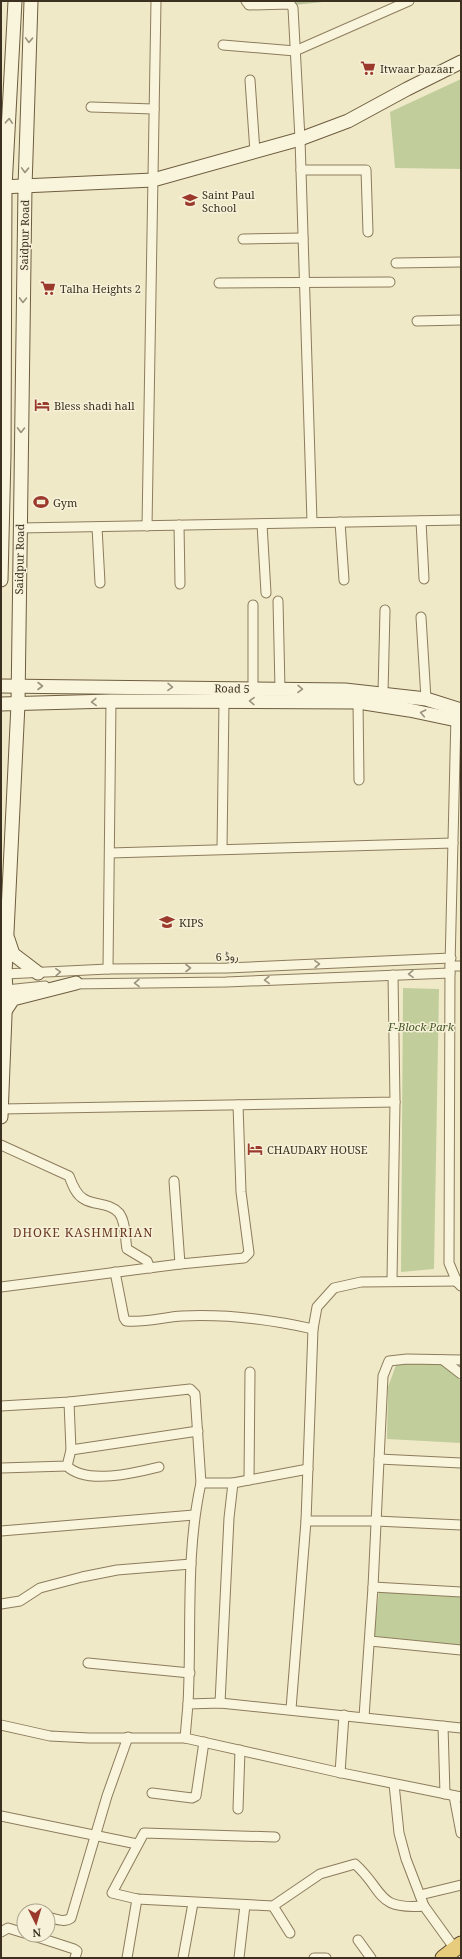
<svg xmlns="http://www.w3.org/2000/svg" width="462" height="1959" viewBox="0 0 462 1959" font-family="'Noto Serif',Vazirmatn,serif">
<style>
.green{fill:#c1ce9b}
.cemetery{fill:#b9c39a}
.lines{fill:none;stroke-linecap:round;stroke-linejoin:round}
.minor-casing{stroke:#8c7c5c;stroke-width:11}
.secondary-casing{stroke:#6e5d3f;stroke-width:15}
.trunk-casing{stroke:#5a4930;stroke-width:17}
.minor{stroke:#f9f4dc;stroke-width:9}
.secondary{stroke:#f9f4dc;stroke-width:13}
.trunk{stroke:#e7cc7e;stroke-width:15}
.oneway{stroke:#9a927e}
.labels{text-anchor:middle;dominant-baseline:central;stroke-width:3;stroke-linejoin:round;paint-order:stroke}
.poi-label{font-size:11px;fill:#3c3120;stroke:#f6f1d8;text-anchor:start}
.street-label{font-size:11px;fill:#3c3120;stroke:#f6f1d8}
.park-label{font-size:11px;font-style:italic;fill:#455827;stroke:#f6f1d8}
.neighbourhood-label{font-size:12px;letter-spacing:1px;fill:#69381f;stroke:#f6f1d8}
</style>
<rect width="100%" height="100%" fill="#efe9c8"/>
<g class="green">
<path d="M461 79V169L395 168 390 112Z"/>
<path d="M403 988 439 989 434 1269 401 1272Z"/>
<path d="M438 1361 461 1381V1443L387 1439 388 1387 396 1365Z"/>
<path d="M379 1592 461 1595V1645L373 1636Z"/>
</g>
<path class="cemetery" d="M275 1H332L275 7Z"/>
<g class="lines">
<g class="minor-casing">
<g id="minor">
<path d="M246 1 249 5 290 4 293 8 300 139 312 522"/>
<path d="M223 45 295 51 409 1"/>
<path d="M250 80 255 152"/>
<path d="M91 107 154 109"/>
<path d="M301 170H366L368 232"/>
<path d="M243 239 303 238"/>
<path d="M396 263 461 262"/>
<path d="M219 283 390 282"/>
<path d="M417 321 461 320"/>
<path d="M421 521 424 579"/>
<path d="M340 522 344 580"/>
<path d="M262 524 266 593"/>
<path d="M179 525 180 584"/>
<path d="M147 526 156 1"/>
<path d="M97 527 100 583"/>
<path d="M20 528 461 520"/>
<path d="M278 601 280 689"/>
<path d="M253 605V689"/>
<path d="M421 617 426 699"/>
<path d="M383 693 385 610"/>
<path d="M358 702 359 780"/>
<path d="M456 715 450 966 449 1263 457 1282 461 1286"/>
<path d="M222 849 224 701"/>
<path d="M110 853 453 843"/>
<path d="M450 966H461"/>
<path d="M108 969 111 701"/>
<path d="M5 974 108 969 227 968 451 958"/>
<path d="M70 984 226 982 450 973"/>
<path d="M6 990 45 986"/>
<path d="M1 1109 395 1102 393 975"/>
<path d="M1 1145 69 1176C72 1184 76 1195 84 1199 95 1206 109 1202 119 1213 126 1222 125 1239 127 1249L147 1261 150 1268"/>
<path d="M174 1181 180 1264"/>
<path d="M115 1272 124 1318 126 1321C144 1323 164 1317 182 1316 227 1314 269 1319 313 1329"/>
<path d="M392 1280 395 1102"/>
<path d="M1 1287 180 1264 244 1258 249 1253 241 1192 238 1105"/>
<path d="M443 1360 461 1374"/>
<path d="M69 1402 71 1450"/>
<path d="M1 1406 69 1402 190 1389 195 1394 201 1483"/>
<path d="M379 1459 461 1463"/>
<path d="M67 1466C86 1485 135 1473 159 1467"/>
<path d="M1 1468 67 1466 71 1450 198 1431"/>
<path d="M249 1480 250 1372"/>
<path d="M306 1521H376L461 1525"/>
<path d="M1 1531 194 1515"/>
<path d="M373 1587 461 1592"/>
<path d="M1 1604 20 1601 40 1588 82 1577 117 1570 191 1564"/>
<path d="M370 1641 461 1650"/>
<path d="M88 1663 190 1673"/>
<path d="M220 1703 229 1518 233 1483"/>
<path d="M188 1704C192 1630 185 1555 201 1483H233L308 1469"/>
<path d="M291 1709 306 1521 313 1329 317 1307 334 1288 361 1282 461 1281"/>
<path d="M364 1717 373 1587 383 1376 389 1361 407 1359 461 1360"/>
<path d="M1 1725 50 1736 89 1738H185L337 1772 461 1797"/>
<path d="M443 1726 445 1794"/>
<path d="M185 1738 188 1704 220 1703 461 1728"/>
<path d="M340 1773 344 1715"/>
<path d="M394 1784 399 1833 406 1859 424 1906"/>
<path d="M152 1793 192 1798 196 1796 204 1742"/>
<path d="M454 1796 461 1833"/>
<path d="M238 1809 240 1750"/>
<path d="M1 1816 137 1844"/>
<path d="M275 1837 144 1833 112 1893 137 1899 273 1906 320 1874 355 1864C385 1891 375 1910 424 1906L455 1949"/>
<path d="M420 1895 461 1885"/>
<path d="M273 1906 290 1933"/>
<path d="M48 1917C56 1919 64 1923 71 1918L107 1796 128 1737"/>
<path d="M1 1932 8 1928 24 1933"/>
<path d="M31 1935 74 1949 77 1951 75 1958"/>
<path d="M358 1940 371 1958"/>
<path d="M127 1958 137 1899"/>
<path d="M183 1958 193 1903"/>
<path d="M239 1958 245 1905"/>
<path d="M314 1958H326"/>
</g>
</g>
<g class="secondary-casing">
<g id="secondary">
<path d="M1 187 153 180 300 139 348 121 407 89 461 62"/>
<path d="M1 580 4 455 5 187 15 1"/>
<path d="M1 686 345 690 426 699 461 710"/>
<path d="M1 704 111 701 358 702 409 710 461 721"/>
<path d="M8 939 13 954 38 973"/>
<path d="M5 1011 13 999 76 983"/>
<path d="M1 1117 6 990 5 974 18 704 25 187 31 1"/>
</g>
</g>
<g class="trunk-casing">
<path id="trunk" d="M443 1958 461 1944"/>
</g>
<use href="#minor" class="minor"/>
<use href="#secondary" class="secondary"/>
<use href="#trunk" class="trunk"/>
</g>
<defs><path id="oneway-chevron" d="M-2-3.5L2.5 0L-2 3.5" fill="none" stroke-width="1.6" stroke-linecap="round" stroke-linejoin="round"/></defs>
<g class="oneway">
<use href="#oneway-chevron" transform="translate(29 40) rotate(92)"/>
<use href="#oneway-chevron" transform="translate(9 121) rotate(-87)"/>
<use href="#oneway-chevron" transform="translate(25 170) rotate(92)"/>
<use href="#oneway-chevron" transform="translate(23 300) rotate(91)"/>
<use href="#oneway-chevron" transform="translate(21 430) rotate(91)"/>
<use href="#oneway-chevron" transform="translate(40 686)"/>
<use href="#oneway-chevron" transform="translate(170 687) rotate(1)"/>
<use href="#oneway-chevron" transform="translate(300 689) rotate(1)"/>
<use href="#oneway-chevron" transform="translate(252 701) rotate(-179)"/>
<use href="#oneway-chevron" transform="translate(94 702) rotate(178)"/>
<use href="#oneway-chevron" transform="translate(423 713) rotate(-169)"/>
<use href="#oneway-chevron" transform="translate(317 964) rotate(-3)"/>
<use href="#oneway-chevron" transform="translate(188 968)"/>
<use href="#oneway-chevron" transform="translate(58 972) rotate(-3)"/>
<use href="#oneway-chevron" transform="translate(411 974) rotate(178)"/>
<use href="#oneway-chevron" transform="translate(267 980) rotate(178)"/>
<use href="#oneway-chevron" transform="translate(137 983) rotate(179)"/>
</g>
<defs>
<g id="supermarket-bare" transform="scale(1.2)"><path d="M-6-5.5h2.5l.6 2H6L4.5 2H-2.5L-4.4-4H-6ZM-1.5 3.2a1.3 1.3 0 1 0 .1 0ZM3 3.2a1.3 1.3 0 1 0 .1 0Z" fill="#9b3a2c" stroke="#f6f1d8" stroke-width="2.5" paint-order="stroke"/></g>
<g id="school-bare" transform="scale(1.2)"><path d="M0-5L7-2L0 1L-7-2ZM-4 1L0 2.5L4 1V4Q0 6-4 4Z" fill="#9b3a2c" stroke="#f6f1d8" stroke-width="2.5" paint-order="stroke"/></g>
<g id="hotel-bare" transform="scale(1.2)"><path d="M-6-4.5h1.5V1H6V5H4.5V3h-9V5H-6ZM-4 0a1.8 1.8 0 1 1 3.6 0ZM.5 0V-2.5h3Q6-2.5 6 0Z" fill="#9b3a2c" stroke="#f6f1d8" stroke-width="2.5" paint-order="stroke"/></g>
<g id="stadium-bare" transform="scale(1.2)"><path d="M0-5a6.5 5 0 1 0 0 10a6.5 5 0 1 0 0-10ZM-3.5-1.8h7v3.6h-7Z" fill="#9b3a2c" stroke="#f6f1d8" stroke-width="2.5" paint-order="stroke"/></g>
</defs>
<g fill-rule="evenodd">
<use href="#supermarket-bare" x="368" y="68"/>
<use href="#school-bare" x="190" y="200"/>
<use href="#supermarket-bare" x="48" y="288"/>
<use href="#hotel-bare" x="42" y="405"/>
<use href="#stadium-bare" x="41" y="502"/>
<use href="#school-bare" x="167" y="922"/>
<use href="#hotel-bare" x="255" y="1149"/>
</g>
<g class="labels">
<g class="poi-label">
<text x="380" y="68">Itwaar bazaar</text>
<text x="202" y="194">Saint Paul<tspan x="202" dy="13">School</tspan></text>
<text x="60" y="288">Talha Heights 2</text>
<text x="54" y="405">Bless shadi hall</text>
<text x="53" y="502">Gym</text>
<text x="179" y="922">KIPS</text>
<text x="267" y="1149">CHAUDARY HOUSE</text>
</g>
<g class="street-label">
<text transform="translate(24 235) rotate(-89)">Saidpur Road</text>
<text transform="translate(19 559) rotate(-89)">Saidpur Road</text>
<text transform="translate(232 688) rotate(1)">Road 5</text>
<text transform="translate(227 956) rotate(-2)">روڈ 6</text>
</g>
<g class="park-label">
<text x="421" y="1026">F-Block Park</text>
</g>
<g class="neighbourhood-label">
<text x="83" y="1232">DHOKE KASHMIRIAN</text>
</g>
</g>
<rect width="462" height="1959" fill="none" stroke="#3c3120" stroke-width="4"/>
<g transform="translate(36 1923) rotate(175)"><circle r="19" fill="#f6f1d8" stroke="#aca48e"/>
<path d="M0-3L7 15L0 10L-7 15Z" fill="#9b3a2c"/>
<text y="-6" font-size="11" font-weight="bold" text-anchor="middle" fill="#3c3120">N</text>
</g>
</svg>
